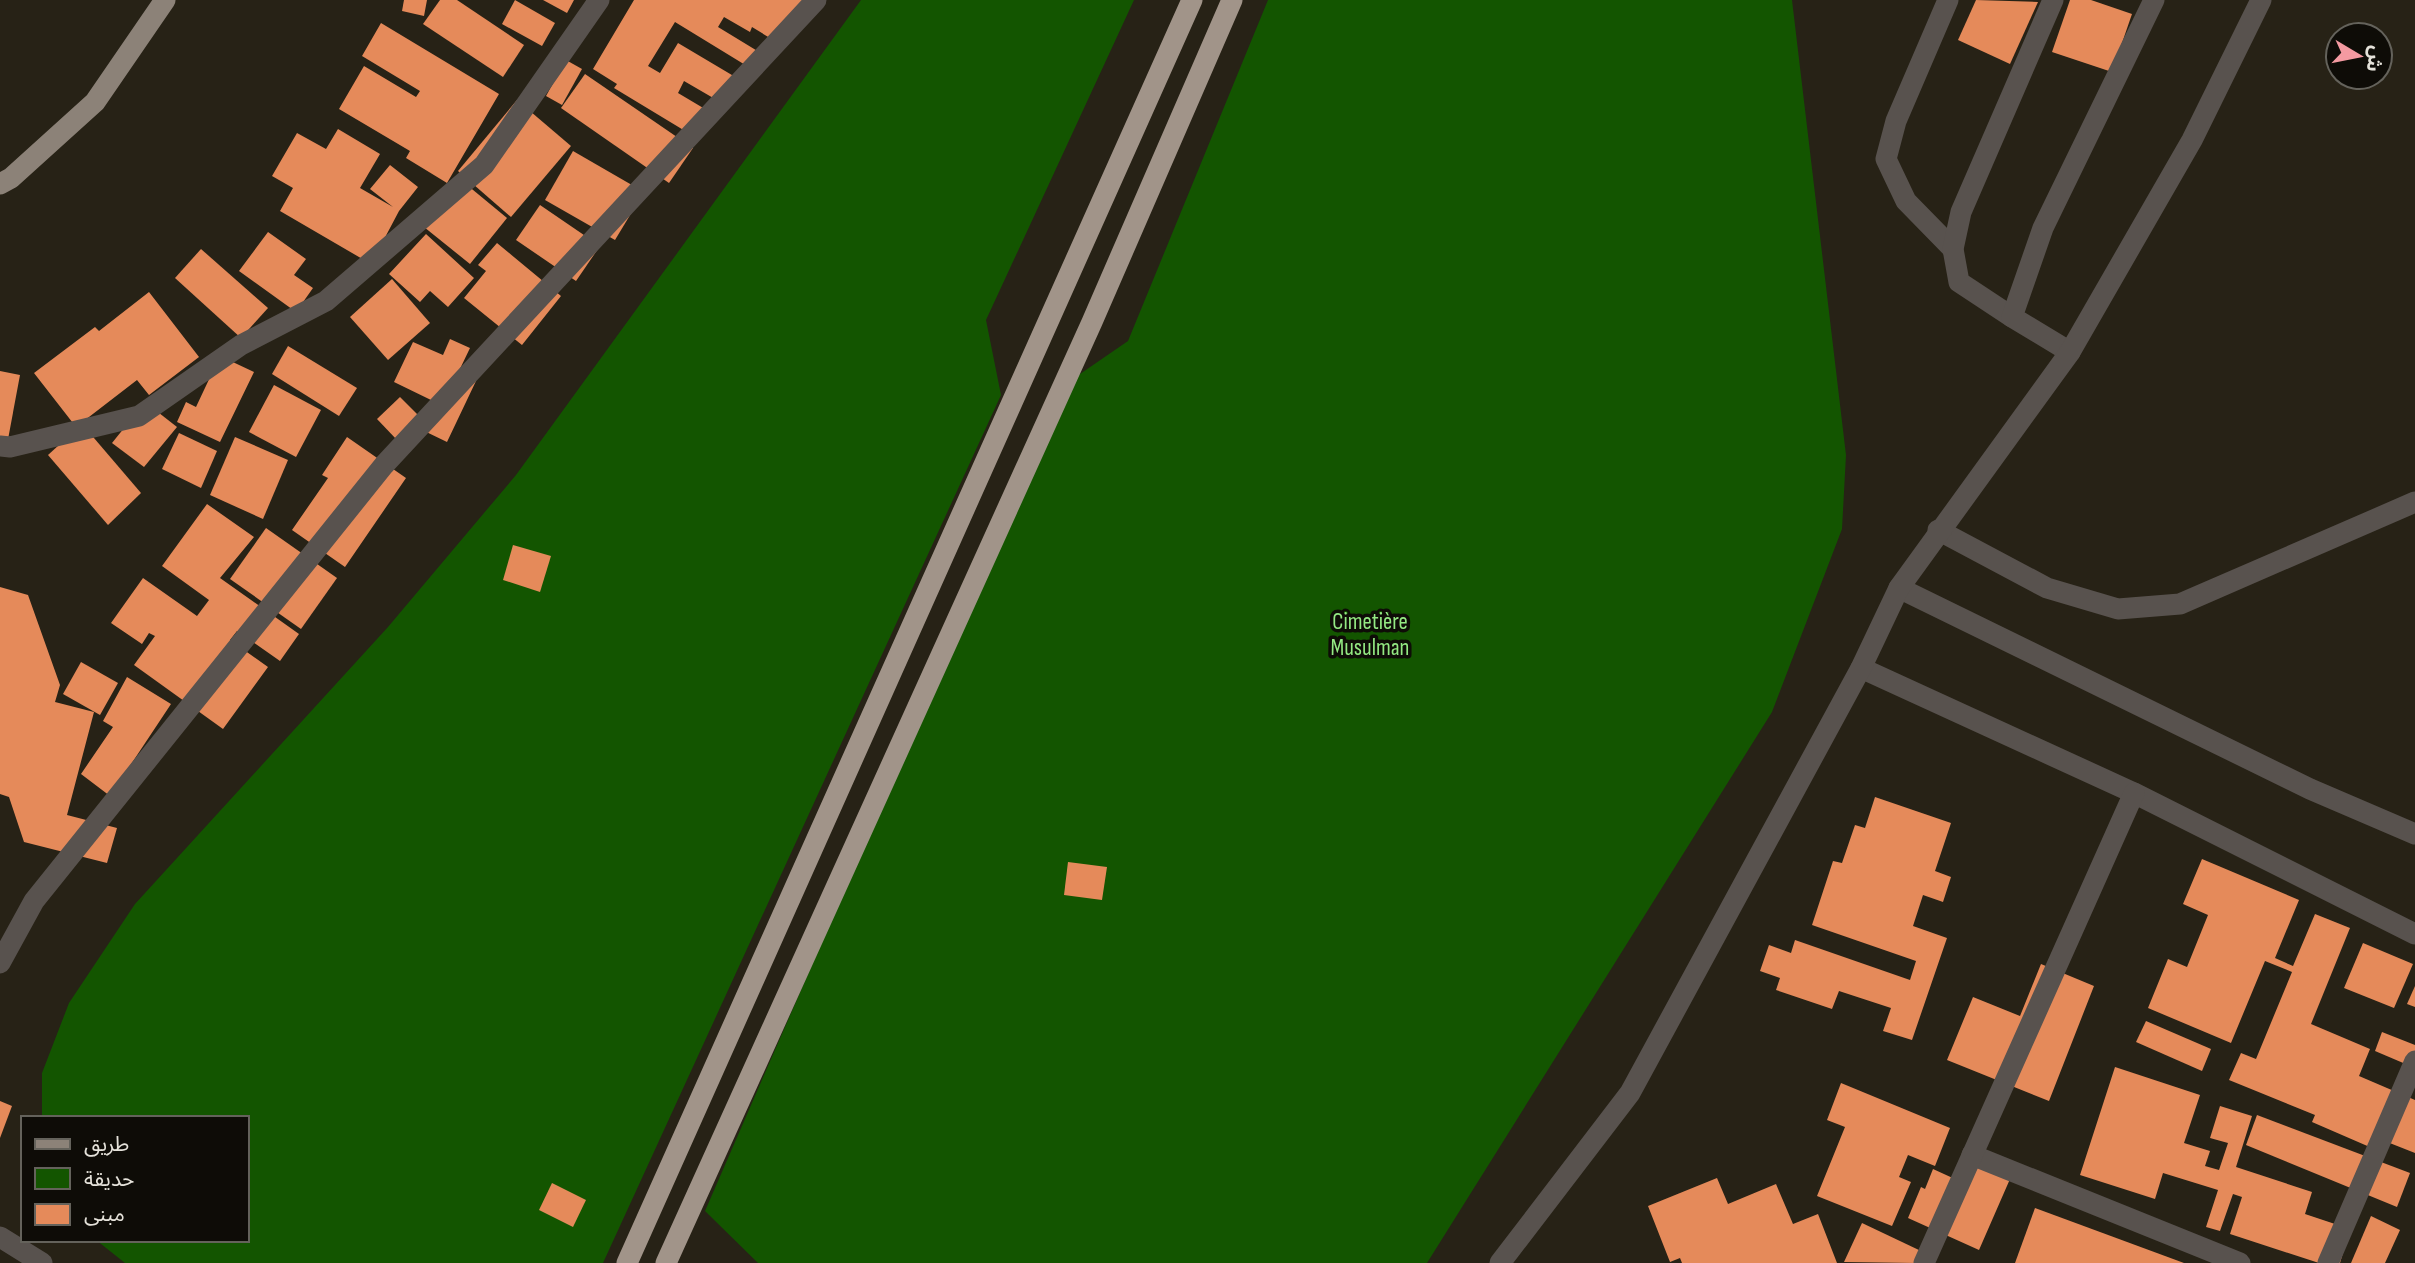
<svg xmlns="http://www.w3.org/2000/svg" width="2415" height="1263" viewBox="0 0 2415 1263" font-family="'Sofia Sans Condensed','Noto Sans Arabic',sans-serif">
<style>
.green{fill:#135500}
.building{fill:#e58a5a}
.lines{fill:none;stroke-linecap:round;stroke-linejoin:round}
.minor{stroke:#58524e;stroke-width:21}
.major{stroke:#8c8278;stroke-width:21}
.highway{stroke:#a19489;stroke-width:21}
.labels{text-anchor:middle;dominant-baseline:central;stroke-width:7;stroke-linejoin:round;paint-order:stroke}
.park-label{font-size:23px;fill:#94e983;stroke:#0e0c07}
</style>
<rect width="100%" height="100%" fill="#272216"/>
<g class="green">
<path d="M861 0H1134L986 320 1001 395 603 1263H125L96 1240H247V1118H42V1073L69 1003 135 904 388 627 516 475Z"/>
<path d="M1268 0H1792L1846 455 1842 529 1772 712 1427 1263H758L705 1211 1064 385 1128 341Z"/>
</g>
<g class="building">
<path d="M404 0H427L424 16 402 11Z"/>
<path d="M440 0H457L524 45 503 77 423 24Z"/>
<path d="M515 0 555 23 542 46 502 24Z"/>
<path d="M543 0H574L567 13Z"/>
<path d="M634 0H810L783 46 752 27 750 32 724 17 718 27 769 58 760 74 675 22 648 66 660 73 678 43 742 81 727 106 684 81 678 93 710 112 695 137 614 88 617 84 593 69Z"/>
<path d="M1976 0 2038 2 2010 64 1958 40Z"/>
<path d="M2070 0H2091L2132 14 2112 72 2052 52Z"/>
<path d="M381 23 499 94 447 183 406 158 410 151 339 109 364 66 416 97 420 91 362 56Z"/>
<path d="M566 60 582 69 562 105 546 96Z"/>
<path d="M585 74 693 148 669 183 561 108Z"/>
<path d="M517 100 571 146 511 217 458 171Z"/>
<path d="M338 129 380 154 360 188 393 207 370 189 390 165 418 187 399 211 371 264 280 211 293 188 272 176 297 133 326 149Z"/>
<path d="M573 151 644 192 615 240 545 200Z"/>
<path d="M461 180 507 218 470 264 424 227Z"/>
<path d="M540 205 600 246 576 281 516 240Z"/>
<path d="M268 232 306 259 294 275 313 288 296 312 239 271Z"/>
<path d="M426 234 474 278 448 307 430 291 420 302 389 274Z"/>
<path d="M497 243 561 296 522 345 464 298 486 271 478 265Z"/>
<path d="M201 249 268 308 241 338 175 278Z"/>
<path d="M392 279 430 323 388 360 350 317Z"/>
<path d="M149 292 199 357 149 395 137 380 76 427 34 373 95 327 99 331Z"/>
<path d="M450 339 470 348 458 373 476 381 447 442 418 428 431 400 394 382 413 342 443 355Z"/>
<path d="M288 346 357 388 339 416 272 374Z"/>
<path d="M220 356 254 372 220 442 177 422 186 402 196 407Z"/>
<path d="M0 371 20 375 6 450 0 449Z"/>
<path d="M274 385 321 410 296 457 249 432Z"/>
<path d="M400 397 420 417 397 440 377 419Z"/>
<path d="M145 402 177 427 144 467 112 443Z"/>
<path d="M82 424 141 493 108 525 48 455Z"/>
<path d="M179 433 217 451 201 488 162 469Z"/>
<path d="M235 437 288 460 263 519 210 495Z"/>
<path d="M347 437 406 478 345 567 292 530 328 478 322 475Z"/>
<path d="M207 504 254 537 220 578 299 634 280 661 237 631 230 640 268 667 223 729 134 665 155 636 149 633 142 644 111 623 143 578 197 616 209 600 162 566Z"/>
<path d="M266 528 337 578 301 629 230 579Z"/>
<path d="M513 545 551 556 540 592 503 580Z"/>
<path d="M0 587 28 595 60 685 55 702 94 712 67 815 117 828 107 863 24 842 9 797 0 794Z"/>
<path d="M81 662 118 683 100 715 63 694Z"/>
<path d="M127 677 171 704 110 796 81 774 113 727 103 721Z"/>
<path d="M1875 797 1951 823 1935 871 1951 877 1943 902 1923 895 1913 926 1947 938 1912 1040 1883 1031 1891 1008 1839 991 1832 1009 1776 990 1780 978 1760 971 1769 945 1791 953 1795 940 1910 980 1916 961 1812 925 1833 861 1842 863 1855 825 1865 828Z"/>
<path d="M2202 859 2299 900 2275 958 2293 966 2315 914 2350 928 2311 1024 2370 1049 2359 1076 2415 1100V1153L2377 1138 2372 1148 2312 1122 2315 1115 2229 1080 2241 1053 2256 1059 2292 972 2265 961 2231 1043 2148 1008 2168 959 2187 967 2208 915 2183 904Z"/>
<path d="M1068 862 1107 867 1102 900 1064 895Z"/>
<path d="M2363 943 2413 964 2394 1008 2344 988Z"/>
<path d="M2041 964 2094 986 2049 1101 1947 1060 1973 997 2020 1016Z"/>
<path d="M2415 986V1007L2407 1004Z"/>
<path d="M2146 1021 2211 1049 2202 1071 2136 1042Z"/>
<path d="M2382 1032 2415 1045V1068L2375 1051Z"/>
<path d="M2115 1067 2200 1095 2184 1143 2210 1151 2205 1166 2219 1170 2228 1143 2210 1138 2220 1106 2252 1116 2236 1167 2312 1192 2305 1214 2350 1229 2340 1263H2319L2230 1234 2242 1197 2233 1194 2220 1231 2206 1227 2218 1190 2163 1173 2155 1199 2080 1175Z"/>
<path d="M1841 1083 1950 1128 1935 1166 1908 1155 1899 1177 1911 1182 1892 1226 1817 1196 1845 1127 1827 1120Z"/>
<path d="M0 1101 12 1106 0 1138Z"/>
<path d="M2257 1115 2410 1173 2397 1207 2246 1145Z"/>
<path d="M1977 1165 2010 1179 1979 1250 1908 1218 1921 1187 1925 1189 1933 1169 1968 1185Z"/>
<path d="M1717 1178 1728 1204 1776 1184 1793 1224 1818 1214 1837 1263H1682L1680 1258 1670 1262 1648 1206Z"/>
<path d="M552 1183 586 1200 573 1227 539 1210Z"/>
<path d="M2035 1208 2184 1263H2015Z"/>
<path d="M2371 1216 2400 1230 2385 1263H2351Z"/>
<path d="M1862 1223 1921 1251 1916 1263 1844 1262Z"/>
</g>
<g class="lines">
<g class="minor">
<path d="M1948 0 1896 121 1886 159 1906 201 1953 249"/>
<path d="M2012 317 1959 282 1953 249 1961 212 2053 0"/>
<path d="M2070 352 2012 317 2043 228 2154 0"/>
<path d="M0 446 10 447 139 416 241 345 326 301 484 165 599 0"/>
<path d="M1938 530 2047 588 2118 609 2180 604 2415 502"/>
<path d="M1899 588 2310 789 2415 834"/>
<path d="M1861 668 2134 793 2415 934"/>
<path d="M0 963 34 901 384 465 816 0"/>
<path d="M1972 1155 2240 1263"/>
<path d="M0 1237 42 1263"/>
<path d="M1500 1263 1630 1093 1861 668 1899 588 2070 352 2192 140 2261 0"/>
<path d="M1924 1263 2134 793"/>
<path d="M2328 1263 2415 1061"/>
</g>
<path class="major" d="M0 184 11 178 95 102 165 0"/>
<g class="highway">
<path d="M627 1263 1192 0"/>
<path d="M666 1263 1092 322 1232 0"/>
</g>
</g>
<g class="labels">
<g class="park-label">
<text x="1370" y="622">Cimetière<tspan x="1370" dy="26">Musulman</tspan></text>
</g>
</g>
<rect x="21" y="1116" width="228" height="126" fill="#0e0c07" stroke="#64625b" stroke-width="2"/>
<rect x="35" y="1139" width="35" height="10" fill="#8c8278" stroke="#64625b" stroke-width="2"/>
<text x="84" y="1151" font-size="21" fill="#e5e2da">طريق</text>
<rect x="35" y="1168" width="35" height="21" fill="#135500" stroke="#64625b" stroke-width="2"/>
<text x="84" y="1186" font-size="21" fill="#e5e2da">حديقة</text>
<rect x="35" y="1204" width="35" height="21" fill="#e58a5a" stroke="#64625b" stroke-width="2"/>
<text x="84" y="1221" font-size="21" fill="#e5e2da">مبنى</text>
<g transform="translate(2359 56) rotate(100)"><circle r="33" fill="#0e0c07" stroke="#64625b" stroke-width="2"/>
<path d="M0-5L12 26L0 18L-12 26Z" fill="#f49aa1"/>
<text y="-10" font-size="19" font-weight="bold" text-anchor="middle" fill="#e5e2da">ش</text>
</g>
</svg>
